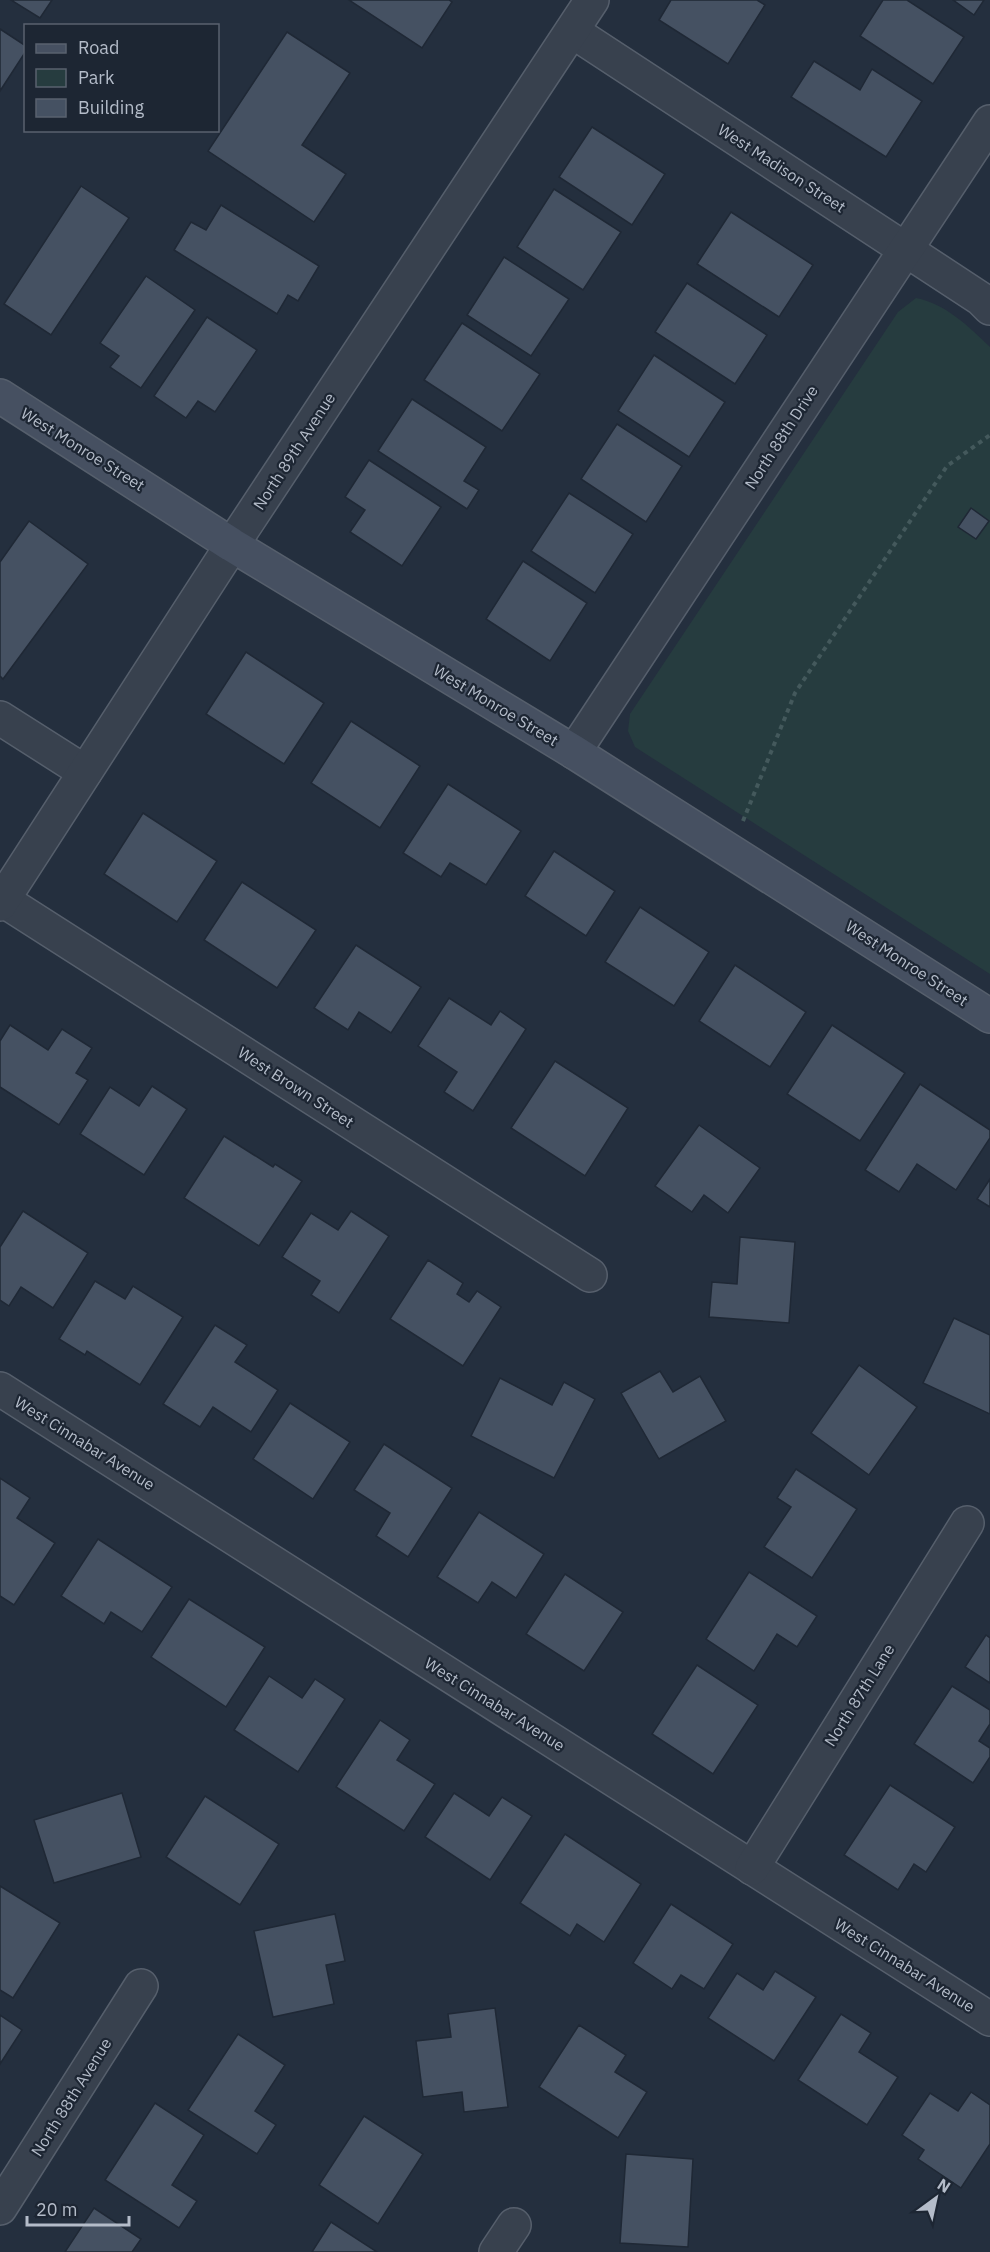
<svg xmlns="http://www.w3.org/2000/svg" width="990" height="2252" viewBox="0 0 990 2252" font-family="'IBM Plex Sans',sans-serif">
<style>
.green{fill:#263c3f}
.building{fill:#455162;stroke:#1f2835;stroke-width:1.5}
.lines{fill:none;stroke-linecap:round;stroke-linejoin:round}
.street-casing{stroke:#565f6c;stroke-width:36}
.secondary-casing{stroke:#565f6c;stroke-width:36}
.path{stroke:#44595c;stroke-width:4;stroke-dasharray:4.5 4.5;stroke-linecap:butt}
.street{stroke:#38414e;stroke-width:33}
.secondary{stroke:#465061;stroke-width:33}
.labels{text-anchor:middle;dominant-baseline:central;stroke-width:4.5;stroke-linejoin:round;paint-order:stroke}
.street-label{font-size:16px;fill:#b4bcc9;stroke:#1d2633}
</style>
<rect width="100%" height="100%" fill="#242f3e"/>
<path class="green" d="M916 298C946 304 968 326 990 347V974L635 747 628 731 630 714 898 312Z"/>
<g class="building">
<path d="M11 0H52L40 18Z"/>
<path d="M349 0H449L452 2 422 48Z"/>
<path d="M671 0H757L765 5 728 64 659 20Z"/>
<path d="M883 0H907L964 37 933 84 860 36Z"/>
<path d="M953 0H984L974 15Z"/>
<path d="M0 29 26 46V51L0 91Z"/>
<path d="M287 32 350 73 302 145 346 174 314 222 208 151Z"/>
<path d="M814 61 860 90 872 69 922 101 886 157 791 97Z"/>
<path d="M592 127 665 174 632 225 559 177Z"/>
<path d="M81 186 129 218 51 335 4 304Z"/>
<path d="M554 189 621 232 583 290 517 247Z"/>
<path d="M221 205 319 266 298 301 288 295 277 314 174 250 191 222 206 230Z"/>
<path d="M731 212 813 265 779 317 697 264Z"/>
<path d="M504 257 569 299 531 356 467 315Z"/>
<path d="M146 276 195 310 141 388 110 367 119 356 100 343Z"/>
<path d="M687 283 767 335 735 384 655 332Z"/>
<path d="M207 317 257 350 215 412 198 401 186 418 154 396Z"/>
<path d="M462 323 540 374 502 431 424 380Z"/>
<path d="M654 355 725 402 689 457 618 411Z"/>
<path d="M412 399 486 447 464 481 479 490 467 509 378 451Z"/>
<path d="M617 424 682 466 646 522 581 479Z"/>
<path d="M369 460 441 507 402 566 350 532 365 510 345 497Z"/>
<path d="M569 493 633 534 595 593 531 551Z"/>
<path d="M971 508 989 521 976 539 958 527Z"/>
<path d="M29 521 88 564 3 679 0 676V562Z"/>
<path d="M523 561 587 603 550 661 486 619Z"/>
<path d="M246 652 324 703 284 764 206 714Z"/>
<path d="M351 721 420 766 380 828 311 783Z"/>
<path d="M448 784 521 831 486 885 450 863 441 877 403 853Z"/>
<path d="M143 813 217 861 177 922 104 874Z"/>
<path d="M554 851 615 891 586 936 525 896Z"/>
<path d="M242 882 316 930 277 988 204 940Z"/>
<path d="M640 907 709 952 674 1006 605 962Z"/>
<path d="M356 945 421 987 391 1033 359 1012 348 1030 314 1008Z"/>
<path d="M735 965 806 1012 770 1067 699 1021Z"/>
<path d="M449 998 491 1025 500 1011 526 1029 473 1111 444 1092 457 1072 418 1046Z"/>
<path d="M10 1025 48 1050 62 1029 92 1048 76 1073 88 1080 59 1125 0 1087V1041Z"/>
<path d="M832 1025 905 1073 860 1141 787 1094Z"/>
<path d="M555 1061 628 1108 585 1176 511 1128Z"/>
<path d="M920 1084 990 1130V1138L956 1190 917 1164 899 1192 865 1170Z"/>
<path d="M152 1086 187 1109 144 1175 80 1134 110 1087 139 1106Z"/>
<path d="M699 1125 760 1168 728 1213 704 1195 692 1212 655 1186Z"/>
<path d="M224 1136 273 1167 275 1164 302 1181 259 1246 184 1198Z"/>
<path d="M990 1179V1207L977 1199Z"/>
<path d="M23 1211 88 1253 53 1308 21 1287 9 1306 0 1300V1247Z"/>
<path d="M351 1211 389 1236 339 1313 311 1295 320 1281 282 1257 311 1213 338 1230Z"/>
<path d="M740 1237 795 1242 789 1323 709 1317 712 1282 737 1284Z"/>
<path d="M428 1260 463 1283 457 1294 469 1302 477 1291 501 1307 463 1366 390 1319Z"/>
<path d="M95 1281 125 1299 133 1286 183 1317 140 1385 87 1351 85 1355 59 1339Z"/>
<path d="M954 1318 990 1335V1414L923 1383Z"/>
<path d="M215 1325 247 1345 235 1362 278 1390 251 1432 213 1407 200 1427 163 1404Z"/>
<path d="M859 1365 917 1407 869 1475 811 1433Z"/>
<path d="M660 1371 673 1392 700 1376 726 1421 659 1459 621 1393Z"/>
<path d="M500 1378 552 1405 564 1382 595 1399 554 1478 471 1436Z"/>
<path d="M290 1403 350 1442 313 1499 253 1459Z"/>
<path d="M384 1444 452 1488 408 1557 376 1536 390 1513 354 1490Z"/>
<path d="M796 1469 857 1509 812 1578 764 1547 791 1507 777 1498Z"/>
<path d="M0 1478 30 1498 17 1518 55 1543 14 1605 0 1596Z"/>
<path d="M479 1512 544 1554 516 1598 492 1582 478 1603 437 1577Z"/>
<path d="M98 1539 172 1587 142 1632 111 1612 104 1624 61 1596Z"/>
<path d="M749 1572 817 1616 797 1647 777 1634 754 1671 706 1639Z"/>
<path d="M565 1574 623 1612 584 1671 526 1634Z"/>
<path d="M189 1599 265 1647 226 1707 151 1657Z"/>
<path d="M986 1635 990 1638V1683L965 1667Z"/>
<path d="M697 1665 758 1705 713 1774 652 1734Z"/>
<path d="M269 1676 302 1698 315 1679 345 1699 298 1772 234 1730Z"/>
<path d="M952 1686 990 1710V1724L979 1741 990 1748V1757L973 1783 914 1744Z"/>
<path d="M380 1720 410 1740 397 1760 435 1784 404 1831 336 1787Z"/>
<path d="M890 1785 955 1827 926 1872 914 1864 898 1890 844 1855Z"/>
<path d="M122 1793 141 1857 54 1883 34 1820Z"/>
<path d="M454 1793 489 1816 502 1797 532 1816 490 1880 425 1837Z"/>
<path d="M205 1796 279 1844 240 1905 166 1857Z"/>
<path d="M565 1834 641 1884 604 1942 577 1924 570 1936 520 1903Z"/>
<path d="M0 1886 60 1923 13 1998 0 1990Z"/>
<path d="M671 1904 733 1944 704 1989 681 1975 672 1989 633 1963Z"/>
<path d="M335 1914 345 1961 326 1965 334 2004 273 2017 254 1931Z"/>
<path d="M775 1971 816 1997 774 2061 708 2018 737 1973 763 1990Z"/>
<path d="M495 2008 508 2107 464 2112 462 2092 423 2097 416 2041 451 2037 448 2014Z"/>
<path d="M841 2014 871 2033 859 2052 898 2077 867 2125 798 2080Z"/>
<path d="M0 2015 22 2030 0 2064Z"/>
<path d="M579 2025 626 2055 615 2072 647 2092 618 2138 539 2087Z"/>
<path d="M238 2034 285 2065 255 2111 276 2125 257 2154 188 2110Z"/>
<path d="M971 2092 990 2105V2144L961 2188 918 2159 924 2150 902 2135 930 2093 958 2111Z"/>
<path d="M155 2103 204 2135 172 2185 197 2201 179 2228 105 2180Z"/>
<path d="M364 2116 423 2154 378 2224 319 2185Z"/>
<path d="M626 2154 693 2159 688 2247 620 2243Z"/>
<path d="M94 2208 141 2239 132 2252H65Z"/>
<path d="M331 2222 377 2252H312Z"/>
</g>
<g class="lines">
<g class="street-casing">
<g id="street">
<path d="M572 31 981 299 990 308"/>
<path d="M0 718 85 772"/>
<path d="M574 752 990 122"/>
<path d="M3 900 590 1275"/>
<path d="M0 904 232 545 592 0"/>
<path d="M0 1389 990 2019"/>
<path d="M752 1868 967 1523"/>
<path d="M0 2208 141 1986"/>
<path d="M496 2252 514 2225"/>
</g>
</g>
<g class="secondary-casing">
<path id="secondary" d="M0 396 232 545 574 752 990 1016"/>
</g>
<path class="path" d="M743 821 795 693 947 466 990 435"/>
<use href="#street" class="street"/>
<use href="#secondary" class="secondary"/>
</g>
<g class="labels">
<g class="street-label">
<text transform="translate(782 168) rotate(33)">West Madison Street</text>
<text transform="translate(781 437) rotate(-57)">North 88th Drive</text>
<text transform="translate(83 449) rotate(32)">West Monroe Street</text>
<text transform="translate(294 451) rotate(-57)">North 89th Avenue</text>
<text transform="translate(496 705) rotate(31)">West Monroe Street</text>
<text transform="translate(907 963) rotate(33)">West Monroe Street</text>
<text transform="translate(296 1087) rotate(33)">West Brown Street</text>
<text transform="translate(85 1443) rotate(32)">West Cinnabar Avenue</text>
<text transform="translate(859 1695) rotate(-58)">North 87th Lane</text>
<text transform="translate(495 1704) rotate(32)">West Cinnabar Avenue</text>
<text transform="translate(905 1965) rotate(32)">West Cinnabar Avenue</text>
<text transform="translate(71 2097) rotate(-58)">North 88th Avenue</text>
</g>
</g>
<rect x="24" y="24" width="195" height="108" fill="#1d2633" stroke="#59626f" stroke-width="1.5"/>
<rect x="36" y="44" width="30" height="9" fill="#465061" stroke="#59626f" stroke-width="1.5"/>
<text x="78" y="54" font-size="18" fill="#b4bcc9">Road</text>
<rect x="36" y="69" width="30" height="18" fill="#263c3f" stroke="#59626f" stroke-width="1.5"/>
<text x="78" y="84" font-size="18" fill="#b4bcc9">Park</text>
<rect x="36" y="99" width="30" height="18" fill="#455162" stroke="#59626f" stroke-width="1.5"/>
<text x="78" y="114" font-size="18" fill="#b4bcc9">Building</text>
<g transform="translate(936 2198) rotate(33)" stroke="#1d2633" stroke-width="4.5" paint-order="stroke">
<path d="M0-4.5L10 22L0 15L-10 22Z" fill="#b4bcc9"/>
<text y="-9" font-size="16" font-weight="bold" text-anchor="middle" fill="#b4bcc9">N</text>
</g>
<path d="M27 2216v9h102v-9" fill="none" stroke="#b4bcc9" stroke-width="3"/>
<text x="36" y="2216" font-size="18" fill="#b4bcc9" stroke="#1d2633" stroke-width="4.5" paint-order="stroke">20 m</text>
</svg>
